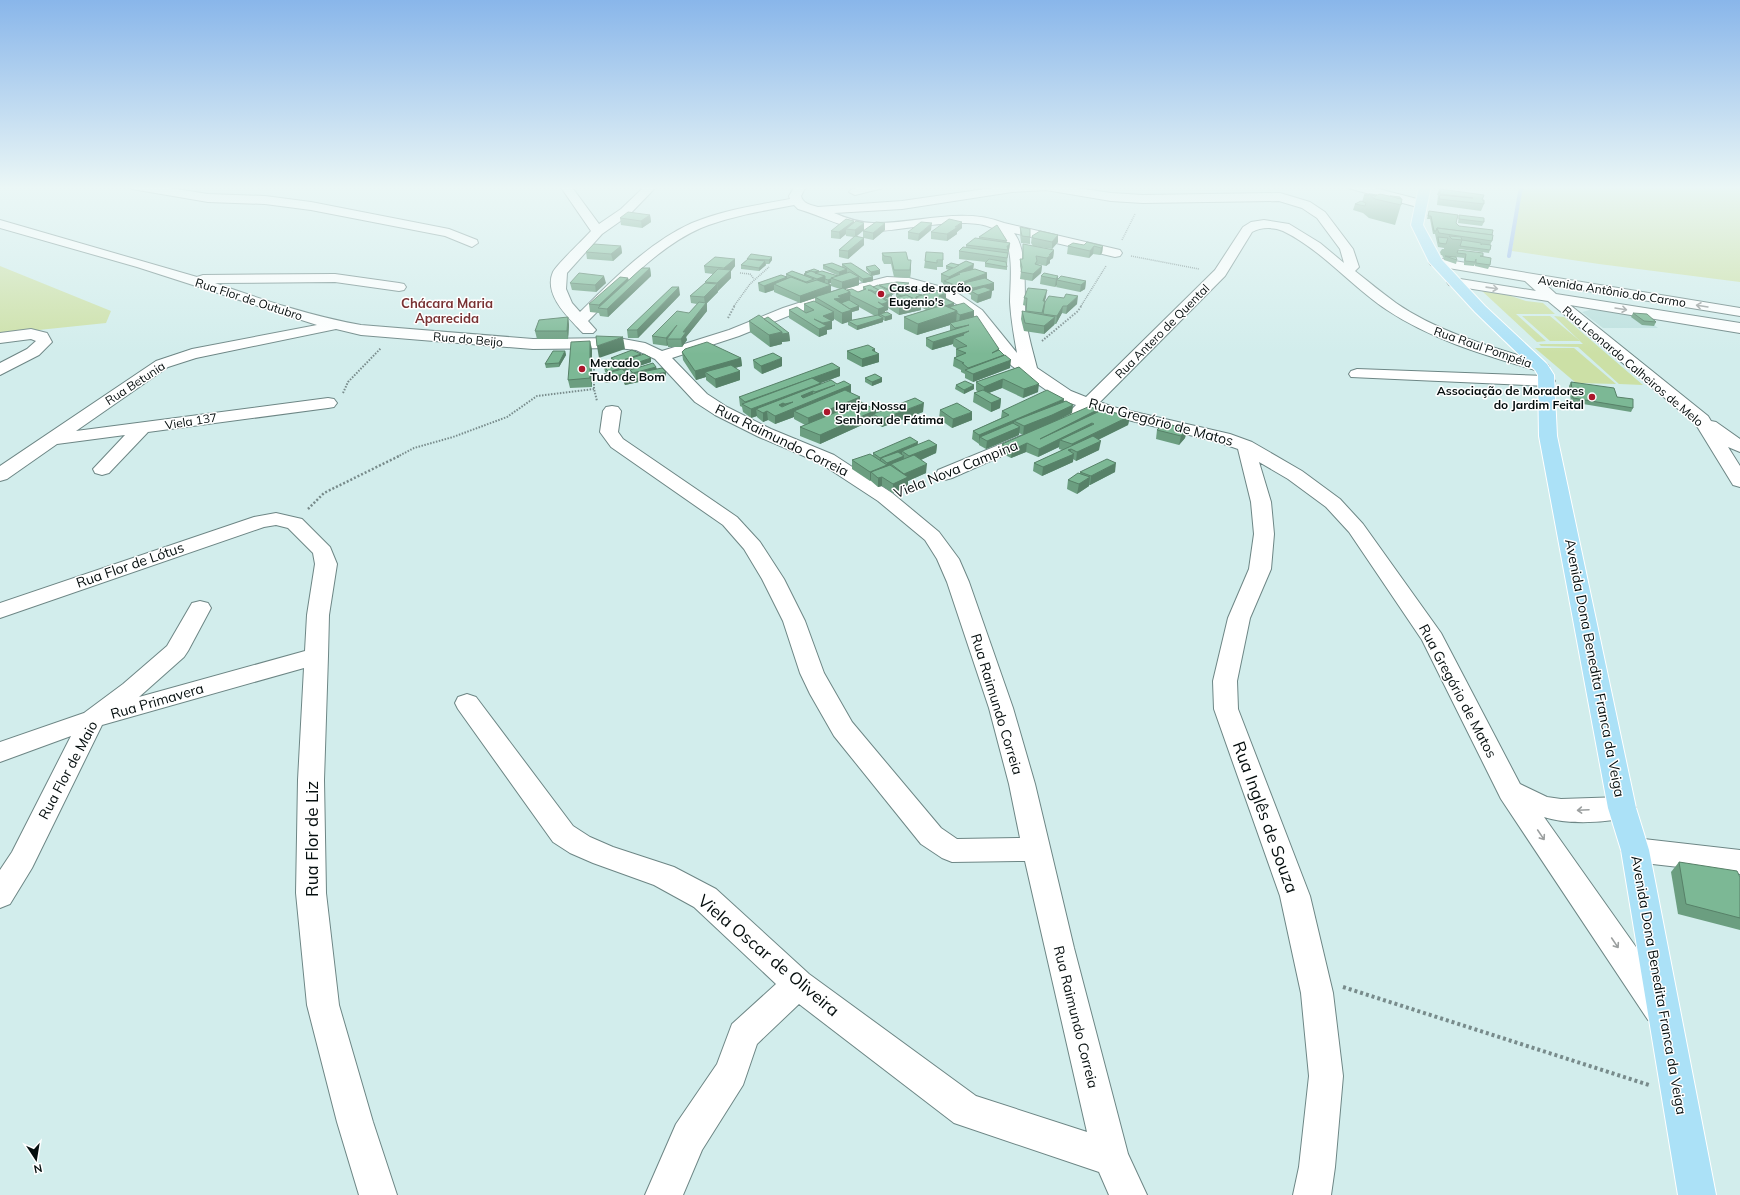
<svg xmlns="http://www.w3.org/2000/svg" width="1740" height="1195" viewBox="0 0 1740 1195" font-family="Mulish,sans-serif">
<style>
.built{fill:#bce0de}
.green{fill:#cce0a6}
.lines{fill:none;stroke-linecap:round;stroke-linejoin:round}
.stream{stroke:#9bbaed;stroke-width:4}
.minor-casing{stroke:#6d8685;stroke-width:2}
.major-casing{stroke:#fff;stroke-width:2}
.path-far3{stroke:#788b8b;stroke-width:1.5;stroke-dasharray:1 1;stroke-linecap:butt}
.path-far2{stroke:#788b8b;stroke-width:2;stroke-dasharray:1.5 1.5;stroke-linecap:butt}
.path-far1{stroke:#788b8b;stroke-width:2.5;stroke-dasharray:2 2;stroke-linecap:butt}
.path{stroke:#788b8b;stroke-width:4;stroke-dasharray:3 3;stroke-linecap:butt}
.minor{fill:#fff;fill-rule:evenodd}
.major{fill:#abe1f7;fill-rule:evenodd}
.wall{fill:#6b9e80;fill-rule:evenodd}
.shaded-wall{fill:#578168}
.building{fill:#7cb895;stroke:#578168;fill-rule:evenodd}
.oneway{stroke:#9b9f9f}
.poi-dot{fill:#ab162b;stroke:#fff;stroke-width:1.5}
.labels{text-anchor:middle;dominant-baseline:central;stroke-width:3;stroke-linejoin:round;paint-order:stroke}
.far-poi-label{font-size:12px;font-weight:bold;fill:#050e0e;stroke:#fff;text-anchor:start}
.far-street-label{font-size:12px;fill:#050e0e;stroke:#fff}
.far-quarter-label{font-size:13px;font-weight:bold;fill:#793233;stroke:#fff}
.street-label{font-size:14px;fill:#050e0e;stroke:#fff}
.near-street-label{font-size:17px;fill:#050e0e;stroke:#fff}
</style>
<rect width="100%" height="100%" fill="#d2edec"/>
<path class="built" d="M1593 309 1645 318 1658 328H1603L1582 312Z"/>
<g class="green">
<path d="M1523 186H1740V282L1599 264 1512 251 1520 192Z"/>
<path d="M0 266 111 311 106 323 0 334Z"/>
<path d="M1482 291 1499 292 1526 301 1543 303 1555 314H1516L1546 341 1537 342Z"/>
<path d="M1522 316H1550L1580 341H1550Z"/>
<path d="M1554 316 1564 317 1643 385 1619 384 1578 347 1541 346 1539 344H1583Z"/>
<path d="M1535 348H1574L1616 384 1576 383Z"/>
</g>
<g class="lines">
<path class="stream" d="M1509 256 1520 192 1523 186"/>
<g class="minor-casing">
<g id="minor">
<path d="M127 186H157L208 194 265 196 311 202 449 229 477 240 478 243 472 247 445 236 311 210 265 204 208 202 132 189Z"/>
<path d="M560 186H571L599 224 621 209 645 186H657L629 215 602 234 567 273 566 289 572 303 580 312C614 279 648 243 692 223 723 210 757 205 790 199L789 196 795 186H806L801 196C803 204 811 205 818 207L902 201 1006 186H1065L1111 193 1143 195 1280 193 1310 202 1325 212 1353 249 1359 267 1355 271C1369 282 1382 293 1396 303 1441 334 1496 348 1547 364L1549 367 1547 370 1541 372 1535 370C1485 355 1432 340 1387 310 1351 286 1322 250 1283 231 1274 227 1261 227 1252 232L1225 276 1100 402 1113 407 1230 434 1252 442 1302 471 1340 499 1363 524 1441 633 1520 784 1547 797 1561 799 1622 797 1632 800 1636 808 1632 816C1608 823 1568 825 1544 817L1672 998 1676 1009 1672 1020 1660 1024 1648 1020 1501 799 1422 640 1349 532 1326 507 1288 479 1259 462 1271 502 1274 534 1271 569 1250 618 1237 681 1238 709 1310 896 1333 993 1343 1076 1335 1167 1331 1195H1293L1299 1167 1309 1076 1301 993 1280 896 1214 709 1213 681 1228 618 1249 569 1254 534 1251 502 1238 449 1218 442 1091 411C1084 416 1080 418 1072 416L1069 412 1076 405 1059 399 1012 366 1000 354 972 316 958 305 943 296 908 286 887 285 861 292 793 314 739 336 672 358 707 394 727 407 771 429 834 455 892 493 939 532 959 559 969 582 1013 708 1035 784 1074 948 1128 1154 1147 1195H1109L1099 1172 954 1123 799 1004 757 1044 743 1085 702 1150 683 1195H645L676 1124 717 1064 732 1024 776 984 694 907 654 885 593 863 570 853 553 842 458 709 455 703 458 697 467 694 476 697 573 826 590 837 613 847 674 867 716 889 809 974 976 1096 1087 1132 1025 861 952 862 942 858 921 844 834 736 810 694 800 673 783 621 762 579 744 549 723 525 611 447 600 432 603 411 606 407 612 406 618 407 621 411 618 432 623 439 737 517 760 542 784 579 805 621 824 673 852 722 941 828 957 839 1020 838 1009 784 989 708 947 582 937 559 925 540 878 501 820 463 759 437 715 415 695 402 655 359 636 350 618 348 533 349 361 335 336 329 196 358 168 367 76 431 328 398 334 399 337 403 334 407 328 408 148 432 109 473 102 475 95 473 93 469 125 435 57 444 7 479 0 481V466L156 361 192 349 317 325 137 267 0 228V220L197 277 203 275 335 274 399 283 404 284 406 287 404 290 399 291 335 282 215 283C263 300 311 316 361 325L533 339 618 338 645 343 662 351 729 330 783 308 851 286 887 277 909 278 953 290 982 310 1017 353C1014 336 1011 320 1010 302 1010 283 1014 257 1005 239 989 207 900 233 870 231 845 229 822 216 798 209L794 205C763 211 731 216 701 228 656 248 622 287 588 321L596 330 593 333H583C569 318 543 295 553 272 557 264 584 239 591 231ZM1046 190 1111 201 1143 203 1279 201 1302 208 1317 218 1340 249 1344 263 1320 243 1289 224 1264 220 1251 222 1243 227 1215 270 1086 397 1071 391 1037 368C1033 352 1028 336 1026 320 1023 296 1029 252 1014 233L1115 257 1120 256 1122 253 1120 250 1004 223C961 206 917 224 873 223 859 223 846 218 834 213L902 209 1012 192Z"/>
<path d="M863 186H884L883 188 855 195 849 192 851 190Z"/>
<path d="M1347 186H1367L1425 201 1427 204 1421 208 1348 188Z"/>
<path d="M1436 258 1740 308V316L1545 284 1556 294 1740 323V333L1570 305 1708 416 1711 421 1716 422 1740 439V452L1728 447 1740 466V487L1733 485 1695 423 1548 301 1454 286 1449 285 1447 282 1449 279 1454 278 1536 291 1525 281 1431 265 1429 262 1431 259Z"/>
<path d="M31 329 47 333 52 342 39 355 0 375V363L27 349 36 341 31 339 0 343V333Z"/>
<path d="M1357 369 1547 376 1553 378 1555 381 1553 384 1547 386 1351 377 1349 374 1351 371Z"/>
<path d="M1028 433 1034 434 1037 438 1034 442 952 478 945 480 938 478 936 474 938 470Z"/>
<path d="M276 513 302 519 330 547 337 564 329 615 328 656 324 780 326 893 339 1005 373 1122 397 1195H359L337 1122 307 1005 296 893 298 780 304 668 102 725 32 868 10 904 0 908V870L12 852 71 736 0 762V742L84 713 123 684 167 646 192 603 200 601 208 603 211 608 188 651 184 657 139 697 305 651 307 615 315 564 313 553 288 528 276 525 264 527 0 618V603L254 517Z"/>
<path d="M1635 838 1740 850V874L1635 862 1625 858 1621 850 1625 842Z"/>
</g>
</g>
<g class="major-casing">
<path id="major" d="M1419 186H1431L1423 225 1442 260 1485 306 1547 364 1554 375 1557 436 1636 808 1649 850 1716 1195H1678L1621 850 1608 808 1539 436 1538 375 1535 370 1475 312 1429 262 1411 225Z"/>
</g>
<g class="path-far3">
<path d="M1122 240 1135 214"/>
<path d="M1131 256 1199 269"/>
<path d="M740 273 750 274 754 279"/>
<path d="M734 306 750 284 769 267"/>
<path d="M1081 306 1106 266"/>
</g>
<g class="path-far2">
<path d="M728 318 735 305"/>
<path d="M1042 341 1078 311 1082 305"/>
<path d="M594 360V389L597 401"/>
<path d="M343 393 348 382 381 348"/>
<path d="M397 457 414 448 453 437 507 417 537 396 594 389"/>
</g>
<g class="path-far1">
<path d="M905 490 926 481"/>
<path d="M308 509 324 493 399 456"/>
</g>
<path class="path" d="M1343 987 1649 1085"/>
<use href="#minor" class="minor"/>
<use href="#major" class="major"/>
</g>
<g class="wall">
<path d="M1439 189 1482 200 1484 204 1481 211 1437 205 1438 195H1437Z"/>
<path d="M1371 194 1401 205 1395 225 1369 218 1363 213 1353 210 1355 204 1362 202 1364 195Z"/>
<path d="M1429 211 1456 223 1459 226 1492 241 1490 245H1491L1489 253 1459 249 1458 250 1483 257 1490 265 1488 269 1475 266V264L1474 266 1464 265V258L1456 257 1457 260 1456 264 1444 260V259L1442 255H1441L1440 252 1442 249H1444V248L1438 247 1435 234H1433L1430 219H1427Z"/>
<path d="M650 215 651 222 642 228 621 225 620 218Z"/>
<path d="M1459 215 1484 222 1482 226 1458 223Z"/>
<path d="M854 221V222L864 230 856 237 863 238V231L885 230 873 240 864 238V245L848 259 839 257V250L854 237 846 236V234L840 239 831 238V231Z"/>
<path d="M962 222V228L957 232V234L947 241 931 239V232Z"/>
<path d="M1020 227 1030 237V244L1021 243 1020 234Z"/>
<path d="M931 230 918 241 908 239V232Z"/>
<path d="M1058 235V242L1052 249 1033 246 1031 243 1032 236Z"/>
<path d="M979 237 1007 241 1006 242 1010 243 1009 250 1008 253 1007 264V270L985 267V263L986 262 959 259V251L966 248V245L979 238Z"/>
<path d="M1023 244 1054 250 1053 258 1050 260V263L1046 266 1037 264 1042 266 1041 273 1032 281 1020 279 1021 271 1020 266V259H1022Z"/>
<path d="M1084 245 1103 246 1102 253 1100 255 1093 254 1089 258 1067 254 1068 246Z"/>
<path d="M621 246 622 253 613 261 587 259 586 252Z"/>
<path d="M882 253 908 260 911 268 910 278 894 277 891 264H884L882 260Z"/>
<path d="M772 257V260L769 264H765L766 265 759 271 741 269V265L747 260V259Z"/>
<path d="M735 259V266L731 271V278L718 291V292L707 303V311L686 337 687 340 682 347H668V345L667 346 653 344 652 336 689 313 697 304 691 303 690 296 705 283V282L713 274 705 273 704 266Z"/>
<path d="M943 260V267H937V270L924 268 925 261Z"/>
<path d="M842 264 873 277V281L863 283 859 280V285L845 289 847 290 858 292 863 290V287L879 286V285L908 286 892 295V297L890 298 892 299 896 298V294H917L922 295 946 293V299L954 303V306L974 311V317L999 349 998 350 1004 356 1010 368 973 382 965 378V374L961 372V370L953 366 954 358 956 357V349H958L953 346V344L932 350 926 346V338L950 331V325L917 335 904 329V317L926 310 921 307V310L899 315 888 308V310L885 311V312L892 315V319L885 321 883 320V322L857 330 848 325V322L842 324 834 319V320L832 321V329L827 330V334L819 337 789 318V310L804 312V304L815 302V298L800 303 774 292V290L765 293 759 291 758 283 786 277V274L804 275V274H805V272L819 271 839 276 823 269V265L842 267ZM825 283 828 284 831 283V286L840 289 831 292V285ZM859 307 875 316 852 320V312L859 310Z"/>
<path d="M946 266 973 269 987 273V279L994 283V290L992 291 991 298 977 303 971 299V295L963 291V289L954 292 943 288V283L941 282V274L949 270 946 269Z"/>
<path d="M866 267 880 270V274L871 276 866 270Z"/>
<path d="M650 268 651 276 608 317 600 316 599 313 590 312 589 304 628 278 629 280Z"/>
<path d="M1041 276H1058V279L1086 281 1085 289 1080 292 1056 287 1057 285 1055 287 1040 284Z"/>
<path d="M570 283H606L596 292 572 290Z"/>
<path d="M680 295 638 338H628L627 330Z"/>
<path d="M1046 297 1044 304H1077L1066 314 1062 313 1056 324H1055L1054 325 1044 334 1024 331 1021 319 1022 311 1026 312V306L1023 305 1024 298Z"/>
<path d="M1633 313 1656 322 1654 326 1642 325 1631 317Z"/>
<path d="M568 317 569 325 568 339H537L535 331Z"/>
<path d="M764 319 789 333 790 341 782 342V344L770 347 750 332 749 321Z"/>
<path d="M592 349V387L570 388 568 380Z"/>
<path d="M875 349V351L879 362 862 367 847 359V351Z"/>
<path d="M565 351 566 355 559 367 546 368 545 364Z"/>
<path d="M682 352 741 358 742 366 735 368 740 380 716 388 706 380V377L696 380 683 360Z"/>
<path d="M641 355 651 362 624 371 627 373V375L631 374 630 370 656 367 657 369 666 376 625 385 622 379 606 383 602 379 601 375 607 373 605 372 604 367 615 364 612 362 611 358Z"/>
<path d="M753 360 782 366 762 374 754 368Z"/>
<path d="M1019 367 1038 392 1023 398 1002 388 989 393 1001 399 1000 408 991 412 973 402 974 393 978 392 976 390V382Z"/>
<path d="M840 368V376L821 383V384L851 393 860 403 876 410V413L923 412 882 427 873 422V420L820 444 800 436V427L805 425 794 419V417L775 424 768 420 763 422 757 417V416L751 418 743 412 742 407 740 406 739 397Z"/>
<path d="M865 378H882V382L872 386 865 382Z"/>
<path d="M1571 382 1617 397 1633 408 1631 412 1571 402 1569 386Z"/>
<path d="M956 385H974V389L964 394 955 389Z"/>
<path d="M1063 402 1072 413 1060 419 1099 409 1098 412 1130 416 1128 425 1098 440 1099 450 1076 461 1073 459V462L1042 476 1033 471 1034 463 1062 450 1059 449V447L1038 457 1026 452 1011 458 1001 453 1002 444 1023 435 1019 433V435L986 449 979 445V444L972 439 973 431 1001 418 1002 411Z"/>
<path d="M940 410 972 420 952 428 939 419Z"/>
<path d="M1187 429 1185 438 1179 445 1156 439 1157 430Z"/>
<path d="M917 445H937L936 453 921 460 926 473 908 481V486L893 493 882 486 878 487 871 481V480L870 481 852 469V460L873 455V453Z"/>
<path d="M1080 472H1115L1090 485H1089V486L1077 494 1067 489 1068 480 1080 473Z"/>
<path d="M1679 862 1740 877V930L1678 914 1671 872Z"/>
</g>
<g class="shaded-wall">
<path d="M650 215 651 222 642 228 641 221Z"/>
<path d="M854 221V228L846 229V234L840 239 839 232Z"/>
<path d="M962 222V228L957 232V234L947 241V234Z"/>
<path d="M864 223V230L855 237V230Z"/>
<path d="M885 223V230L873 240V233Z"/>
<path d="M932 223 931 230 918 241 919 234Z"/>
<path d="M1058 235V242L1052 249V242Z"/>
<path d="M864 238V245L848 259V251Z"/>
<path d="M1010 243 1009 250 1008 253V246Z"/>
<path d="M621 246 622 253 613 261 611 254Z"/>
<path d="M1094 246 1093 254 1089 258 1090 251Z"/>
<path d="M1103 246 1102 253 1100 255 1101 248Z"/>
<path d="M1054 250 1053 258 1050 260V263L1046 266 1047 258 1049 255Z"/>
<path d="M772 257V260L769 264V260Z"/>
<path d="M735 259V266L731 271V278L718 291 717 283 725 276 724 268Z"/>
<path d="M911 260V268L910 278V270Z"/>
<path d="M765 261 766 265 759 271V268Z"/>
<path d="M974 264 973 271 960 274 958 273V279L948 282 949 277Z"/>
<path d="M1042 266 1041 273 1032 281 1033 274Z"/>
<path d="M650 268 651 276 608 317 607 309Z"/>
<path d="M847 269V273L839 276V272Z"/>
<path d="M880 270V274L871 276V272Z"/>
<path d="M987 273V281L964 283 963 289 954 292 955 285Z"/>
<path d="M604 276 606 283 596 292 595 285Z"/>
<path d="M825 276V284L817 287V279Z"/>
<path d="M1058 276V280H1057V285L1055 287 1056 279Z"/>
<path d="M787 277V284H774V290L765 293 764 286Z"/>
<path d="M859 277V285L842 290V282Z"/>
<path d="M873 277V281L863 283V279Z"/>
<path d="M628 278 629 285 600 309 599 305Z"/>
<path d="M831 279V283L828 284V280Z"/>
<path d="M1086 281 1085 289 1080 292 1081 285Z"/>
<path d="M909 283 908 286 892 295V297L885 299 884 298V299V296L892 293V291Z"/>
<path d="M994 283V290L992 291 991 298 977 303 978 295 972 292 973 288Z"/>
<path d="M717 284 718 292 707 303V311L686 337 687 340 682 347 681 339 683 332 705 304 704 297Z"/>
<path d="M831 285V293L815 297V298L800 303V296Z"/>
<path d="M679 287 680 295 638 338 637 330Z"/>
<path d="M879 290V298L875 299V292Z"/>
<path d="M1047 290 1046 297 1042 308 1043 301Z"/>
<path d="M850 292V303L841 305 834 299 838 296Z"/>
<path d="M946 293V301L939 296Z"/>
<path d="M1078 296 1077 304 1066 314 1067 306Z"/>
<path d="M888 302V310L885 311V315L880 314V316L878 317V309L882 304Z"/>
<path d="M921 302V310L899 315V307Z"/>
<path d="M954 303V311L938 308Z"/>
<path d="M859 306V310L852 312V321H848V322L842 324V313L848 309Z"/>
<path d="M1063 306 1062 313 1056 324 1057 316Z"/>
<path d="M957 311 956 323H950V325L917 335 918 324Z"/>
<path d="M974 311V319L959 322 960 315Z"/>
<path d="M834 312V320L832 321V329L827 330V334L819 337V329L823 328V316Z"/>
<path d="M892 315V319L885 321V317Z"/>
<path d="M568 317 569 325 568 339 567 331Z"/>
<path d="M1055 317 1054 325 1044 334V326Z"/>
<path d="M883 318V322L857 330V326Z"/>
<path d="M677 325 667 339 668 345 667 346 666 338Z"/>
<path d="M969 325 964 335 963 334 962 341 954 338 953 344 932 350 933 342 954 335 955 328Z"/>
<path d="M782 332 789 333 790 341 782 342V344L770 347 769 335Z"/>
<path d="M623 337 625 349 599 358 597 346Z"/>
<path d="M590 341 592 349V387L590 378Z"/>
<path d="M875 349V355L879 354V362L862 367V359L872 350Z"/>
<path d="M999 349 998 357 1004 355 1003 363 968 371V368L992 353Z"/>
<path d="M565 351 566 355 559 367V363Z"/>
<path d="M641 354V358L618 366 617 362Z"/>
<path d="M651 358V362L610 376 609 372Z"/>
<path d="M741 358 742 366 710 375 705 372 706 377 696 380 695 371Z"/>
<path d="M782 358V366L762 374 761 366Z"/>
<path d="M1011 360 1010 368 973 382V374Z"/>
<path d="M656 367 657 371 634 377 633 373Z"/>
<path d="M840 368V376L750 409 746 406 745 402Z"/>
<path d="M740 371V380L716 388 715 379Z"/>
<path d="M666 372V376L625 385 624 381Z"/>
<path d="M627 373V378L621 376 622 379 606 383 605 379Z"/>
<path d="M882 378V382L872 386V382Z"/>
<path d="M1003 379 1002 388 983 395 984 387Z"/>
<path d="M821 383V390L851 385V393L794 411V417L775 424V416L815 400V392L813 391V400L801 399 767 412 768 420 763 422V413L756 409 757 416 751 418V409Z"/>
<path d="M1039 384 1038 392 1023 398 1024 389Z"/>
<path d="M974 385V389L964 394V390Z"/>
<path d="M860 397V406L809 427 808 418Z"/>
<path d="M1001 399 1000 408 991 412V403Z"/>
<path d="M1064 399 1063 408 1014 421V429L980 437 979 444V435Z"/>
<path d="M924 403 923 412 882 427V419Z"/>
<path d="M1073 405 1072 413 1051 423 1023 435 1024 426Z"/>
<path d="M1099 409 1098 418 1040 439Z"/>
<path d="M876 410V415L873 414V420L820 444V435Z"/>
<path d="M972 412V420L952 428 953 419Z"/>
<path d="M1130 416 1128 425 1075 451 1071 449 1072 444Z"/>
<path d="M1092 423 1091 432 1060 440 1059 447 1038 457 1039 449Z"/>
<path d="M1020 427 1019 435 986 449 987 441Z"/>
<path d="M1187 429 1185 438 1179 445 1181 436Z"/>
<path d="M1101 441 1099 450 1076 461 1077 452Z"/>
<path d="M918 442 917 451H902V457L904 456 903 465 891 464V470L887 471V463L881 458V466H880V458Z"/>
<path d="M1027 443 1026 452 1011 458 1012 450Z"/>
<path d="M937 445 936 453 909 465V456Z"/>
<path d="M1071 449 1070 455 1074 454 1073 462 1042 476 1043 467Z"/>
<path d="M1116 463 1115 472 1090 485 1091 476Z"/>
<path d="M927 464 926 473 908 481V486L893 493V484L904 474Z"/>
<path d="M887 465V474L871 472V480L870 481V472Z"/>
<path d="M882 477V486L878 487V478Z"/>
<path d="M1090 477 1089 486 1077 494 1079 484Z"/>
</g>
<g class="building">
<path d="M1440 189 1484 195 1482 200H1484V204L1439 199 1440 195 1473 198 1440 194Z"/>
<path d="M1369 194 1375 196 1380 194 1402 199 1401 205 1375 199Z"/>
<path d="M1369 194 1368 196 1364 195 1371 194 1377 195 1375 196Z"/>
<path d="M1390 196H1392L1400 197 1401 199Z"/>
<path d="M1361 201 1366 203 1365 206 1355 204Z"/>
<path d="M1429 211 1458 215 1456 223 1459 226 1493 230 1492 235 1437 228 1436 231H1434L1431 216H1428Z"/>
<path d="M628 212 650 215 641 221 620 218Z"/>
<path d="M1459 215 1484 218V222L1459 219Z"/>
<path d="M846 219 854 221 839 232 831 231Z"/>
<path d="M949 219 962 222 955 227H958L947 234 931 232Z"/>
<path d="M856 221 864 223 855 230 846 229Z"/>
<path d="M876 222 885 223 873 233 863 231Z"/>
<path d="M921 222 932 223 919 234 908 232Z"/>
<path d="M997 225 1007 241 979 237Z"/>
<path d="M1020 227 1030 229V237L1022 236Z"/>
<path d="M1437 228 1493 235 1492 241 1439 233Z"/>
<path d="M1040 231 1058 235 1052 242 1033 238 1032 236Z"/>
<path d="M855 236 864 238 848 251 839 250Z"/>
<path d="M1449 236 1461 237 1462 240 1452 239Z"/>
<path d="M1438 237 1448 238 1446 244 1439 243Z"/>
<path d="M975 238 1010 243 1008 246H1007L1008 250 966 245Z"/>
<path d="M1462 240 1481 243V245L1482 244 1491 245 1490 250 1460 246Z"/>
<path d="M1087 242 1103 246 1101 248 1094 246 1090 251 1068 246 1073 243 1084 245Z"/>
<path d="M594 244 621 246 611 254 586 252Z"/>
<path d="M1023 244 1054 250 1049 255H1051L1047 258 1036 256 1037 261 1035 264 1042 266 1033 274 1021 272 1022 267 1020 259H1023Z"/>
<path d="M963 247 1008 253 1007 258 959 251Z"/>
<path d="M1458 250 1483 253V256H1480L1491 258 1490 265 1476 263V259L1475 262 1465 261 1466 254 1457 253Z"/>
<path d="M906 252 908 260H911L910 270H894L891 257 884 256 882 253Z"/>
<path d="M926 252 943 253V260H937V263L925 261Z"/>
<path d="M751 254 772 257 769 260 747 259Z"/>
<path d="M1445 256 1456 257 1457 260Z"/>
<path d="M715 257 735 259 724 268 704 266Z"/>
<path d="M748 259 765 261 759 268 741 265Z"/>
<path d="M989 259 1006 262 1007 267 985 263Z"/>
<path d="M966 261 974 264 949 277 941 274Z"/>
<path d="M832 263 847 269 839 272 823 265Z"/>
<path d="M851 263 873 277 863 279 842 264Z"/>
<path d="M951 263 959 265 954 268 946 266Z"/>
<path d="M875 265 880 270 871 272 866 267Z"/>
<path d="M642 268H650L607 309 598 308Z"/>
<path d="M718 269 731 270 717 283 705 282Z"/>
<path d="M814 269 819 271 814 272 811 271 808 273 805 272Z"/>
<path d="M975 269 987 273 955 285 944 281 960 274 958 273Z"/>
<path d="M792 271 814 279 806 282 786 274Z"/>
<path d="M811 271 825 276 817 279 804 274Z"/>
<path d="M822 271 838 276 828 280 825 279V276L815 273Z"/>
<path d="M850 272 859 277 842 282 831 278Z"/>
<path d="M579 273 604 276 595 285 570 283Z"/>
<path d="M1044 273 1058 276 1056 279 1041 276Z"/>
<path d="M781 275 787 277 764 286 758 283Z"/>
<path d="M1061 276 1086 281 1081 285 1057 280Z"/>
<path d="M620 277 628 278 599 305 589 304Z"/>
<path d="M791 277 807 283 817 280 831 285 800 296 774 284Z"/>
<path d="M985 278 994 283 973 288 964 283Z"/>
<path d="M897 282 909 283 892 291 879 285Z"/>
<path d="M705 283 717 284 704 297 690 296Z"/>
<path d="M870 285 879 290 875 292 871 290H868L871 291 888 302 882 304 878 302 885 307 878 309 850 295V292L847 290 852 289 858 292 866 289 863 287Z"/>
<path d="M878 285 893 293 884 296 879 293V290L873 287Z"/>
<path d="M672 287H679L637 330H627Z"/>
<path d="M984 287 992 290 978 295 971 291Z"/>
<path d="M843 288 850 292 838 296 841 298 834 299 852 310 842 313 815 297Z"/>
<path d="M910 288 918 291 914 293 922 295 916 297V298L914 299 906 295 902 296 896 294Z"/>
<path d="M1028 288 1047 290 1043 301H1045L1042 313 1026 311 1027 298H1024Z"/>
<path d="M939 290 946 293 939 296 954 303 945 306 943 305 936 307 916 297Z"/>
<path d="M1066 294 1078 296 1067 306H1063L1057 316 1043 314 1045 302 1049 296 1064 298Z"/>
<path d="M906 295 921 302 899 307 884 298 889 297 892 299Z"/>
<path d="M849 300 859 306 850 309 841 303Z"/>
<path d="M814 301 834 312 823 316 832 321 823 323 814 319 827 326 819 329 789 310 797 307 806 313 814 310 804 304Z"/>
<path d="M699 302 706 303 683 332H686L681 339H667L677 325 666 338 652 336 677 311 689 313Z"/>
<path d="M964 303 974 311 960 315 957 313V311L949 307Z"/>
<path d="M943 305 957 311 918 324 904 317Z"/>
<path d="M1022 311 1055 317 1044 326 1025 323Z"/>
<path d="M887 312 892 315 885 317 880 314Z"/>
<path d="M1633 313 1647 314 1656 322 1644 321Z"/>
<path d="M759 315 782 332 769 335 749 321Z"/>
<path d="M878 315 883 318 857 326 848 321Z"/>
<path d="M977 316 999 349 992 353 999 350 1004 355 968 368 962 363H964L954 358 966 353 956 349 967 346 954 338 964 335 963 334 969 331 933 342 926 338 969 325 955 328 950 323Z"/>
<path d="M568 317 567 331H535L539 320Z"/>
<path d="M768 317 789 333 782 334V332L764 319Z"/>
<path d="M596 336 623 337 597 346Z"/>
<path d="M590 341V378L568 380 571 342Z"/>
<path d="M707 342 741 358 695 371 682 352 685 349Z"/>
<path d="M868 345 875 349 872 350 879 354 862 359 847 351Z"/>
<path d="M632 350 641 354 617 362 611 358Z"/>
<path d="M553 351H565L559 363 545 364Z"/>
<path d="M773 353 782 358 761 366 753 360Z"/>
<path d="M644 354 651 358 609 372 604 367Z"/>
<path d="M1005 355 1011 360 973 374 965 370Z"/>
<path d="M653 363 656 367 633 373 630 370Z"/>
<path d="M832 363 840 368 745 402 739 397Z"/>
<path d="M731 365 740 371 715 379 705 372Z"/>
<path d="M1019 367 1039 384 1024 389 1003 379 984 387 976 382Z"/>
<path d="M662 368 666 372 624 381 621 376Z"/>
<path d="M622 369 627 373 605 379 601 375Z"/>
<path d="M875 374 882 378 872 382 865 378Z"/>
<path d="M812 378 821 383 751 409 742 404Z"/>
<path d="M831 380 837 384 844 381 851 385 775 416 767 411 763 413 756 409ZM835 385 803 398 801 396 813 391 815 392ZM793 402 782 407 779 405 783 403 785 404Z"/>
<path d="M965 381 974 385 964 390 956 385Z"/>
<path d="M1571 382 1614 388 1617 397 1633 399V408L1573 398Z"/>
<path d="M845 390 860 397 808 418 794 411Z"/>
<path d="M983 390 1001 399 991 403 974 393Z"/>
<path d="M1047 390 1064 399 979 435 973 431 1009 415 1002 411Z"/>
<path d="M915 398 924 403 882 419 873 414Z"/>
<path d="M1066 401 1073 405 1052 415 1024 426 1014 421Z"/>
<path d="M861 402 876 410 820 435 800 427Z"/>
<path d="M957 403 972 412 953 419 940 410Z"/>
<path d="M1088 407 1099 409 1040 439 1102 410 1130 416 1072 444 1060 440 1094 424 1092 423 1039 449 1027 443 1012 450 1002 444Z"/>
<path d="M1013 423 1020 427 987 441 980 437Z"/>
<path d="M1164 423 1187 429 1181 436 1157 430Z"/>
<path d="M1093 436 1101 441 1077 452 1071 449 1068 450 1074 454 1043 467 1034 463Z"/>
<path d="M910 437 918 442 880 458 873 453Z"/>
<path d="M929 440 937 445 909 456 902 451Z"/>
<path d="M898 452 904 456 887 463 881 458Z"/>
<path d="M870 454 887 465 870 472 852 460Z"/>
<path d="M914 455 927 464 904 474 891 464Z"/>
<path d="M1107 459 1116 463 1091 476 1080 472Z"/>
<path d="M890 465 908 477 893 484 882 477 878 478 871 472Z"/>
<path d="M1078 473 1090 477 1079 484 1068 480Z"/>
<path d="M1679 862 1737 871 1740 877V918L1686 904Z"/>
</g>
<defs><path id="oneway-shaft" d="M-6 0H5M1.5-3L5.5 0L1.5 3" fill="none" stroke-width="1.6" stroke-linecap="round" stroke-linejoin="round"/></defs>
<g class="oneway">
<use href="#oneway-shaft" transform="translate(1492 288) rotate(8)"/>
<use href="#oneway-shaft" transform="translate(1702 306) rotate(-171)"/>
<use href="#oneway-shaft" transform="translate(1621 309) rotate(9)"/>
<use href="#oneway-shaft" transform="translate(1583 810) rotate(177)"/>
<use href="#oneway-shaft" transform="translate(1541 835) rotate(56)"/>
<use href="#oneway-shaft" transform="translate(1615 943) rotate(56)"/>
</g>
<linearGradient id="sky" x2="0" y2="1"><stop stop-color="#89b6ea"/><stop offset="0.53" stop-color="#ebf7f6"/><stop offset="1" stop-color="#ebf7f6" stop-opacity="0"/></linearGradient>
<rect width="1740" height="354" fill="url(#sky)"/>
<g class="poi-dot">
<circle cx="881" cy="294" r="4"/>
<circle cx="582" cy="369" r="4"/>
<circle cx="1592" cy="397" r="4"/>
<circle cx="827" cy="412" r="4"/>
</g>
<g class="labels">
<g class="far-poi-label">
<text x="889" y="287">Casa de ração<tspan x="889" dy="14">Eugenio's</tspan></text>
<text x="590" y="362">Mercado<tspan x="590" dy="14">Tudo de Bom</tspan></text>
<text x="1584" y="390" text-anchor="end">Associação de Moradores<tspan x="1584" dy="14">do Jardim Feital</tspan></text>
<text x="835" y="405">Igreja Nossa<tspan x="835" dy="14">Senhora de Fátima</tspan></text>
</g>
<g class="far-street-label">
<text transform="translate(1612 291) rotate(9)">Avenida Antônio do Carmo</text>
<text transform="translate(249 299) rotate(18)">Rua Flor de Outubro</text>
<text transform="translate(1162 331) rotate(-45)">Rua Antero de Quental</text>
<text transform="translate(468 339) rotate(5)">Rua do Beijo</text>
<text transform="translate(1483 347) rotate(19)">Rua Raul Pompéia</text>
<text transform="translate(1633 366) rotate(40)">Rua Leonardo Calheiros de Melo</text>
<text transform="translate(135 383) rotate(-33)">Rua Betunia</text>
<text transform="translate(191 421) rotate(-9)">Viela 137</text>
</g>
<g class="far-quarter-label">
<text x="447" y="303">Chácara Maria<tspan x="447" dy="15">Aparecida</tspan></text>
</g>
<g class="street-label">
<text transform="translate(1161 422) rotate(15)">Rua Gregório de Matos</text>
<text transform="translate(782 440) rotate(26)">Rua Raimundo Correia</text>
<text transform="translate(956 469) rotate(-22)">Viela Nova Campina</text>
<text transform="translate(130 565) rotate(-19)">Rua Flor de Lótus</text>
<text transform="translate(1595 668) rotate(79)">Avenida Dona Benedita Franca da Veiga</text>
<text transform="translate(1458 691) rotate(62)">Rua Gregório de Matos</text>
<text transform="translate(157 701) rotate(-16)">Rua Primavera</text>
<text transform="translate(997 704) rotate(73)">Rua Raimundo Correia</text>
<text transform="translate(68 770) rotate(-62)">Rua Flor de Maio</text>
<text transform="translate(1659 985) rotate(80)">Avenida Dona Benedita Franca da Veiga</text>
<text transform="translate(1076 1017) rotate(76)">Rua Raimundo Correia</text>
</g>
<g class="near-street-label">
<text transform="translate(1266 817) rotate(70)">Rua Inglês de Souza</text>
<text transform="translate(311 839) rotate(-90)">Rua Flor de Liz</text>
<text transform="translate(769 955) rotate(40)">Viela Oscar de Oliveira</text>
</g>
</g>
<g transform="translate(36 1159) rotate(168)" stroke="#ffffff" stroke-width="3" paint-order="stroke">
<path d="M0-3L7 15L0 10L-7 15Z" fill="#050e0e"/>
<text y="-6" font-size="11" font-weight="bold" text-anchor="middle" fill="#050e0e">N</text>
</g>
</svg>
